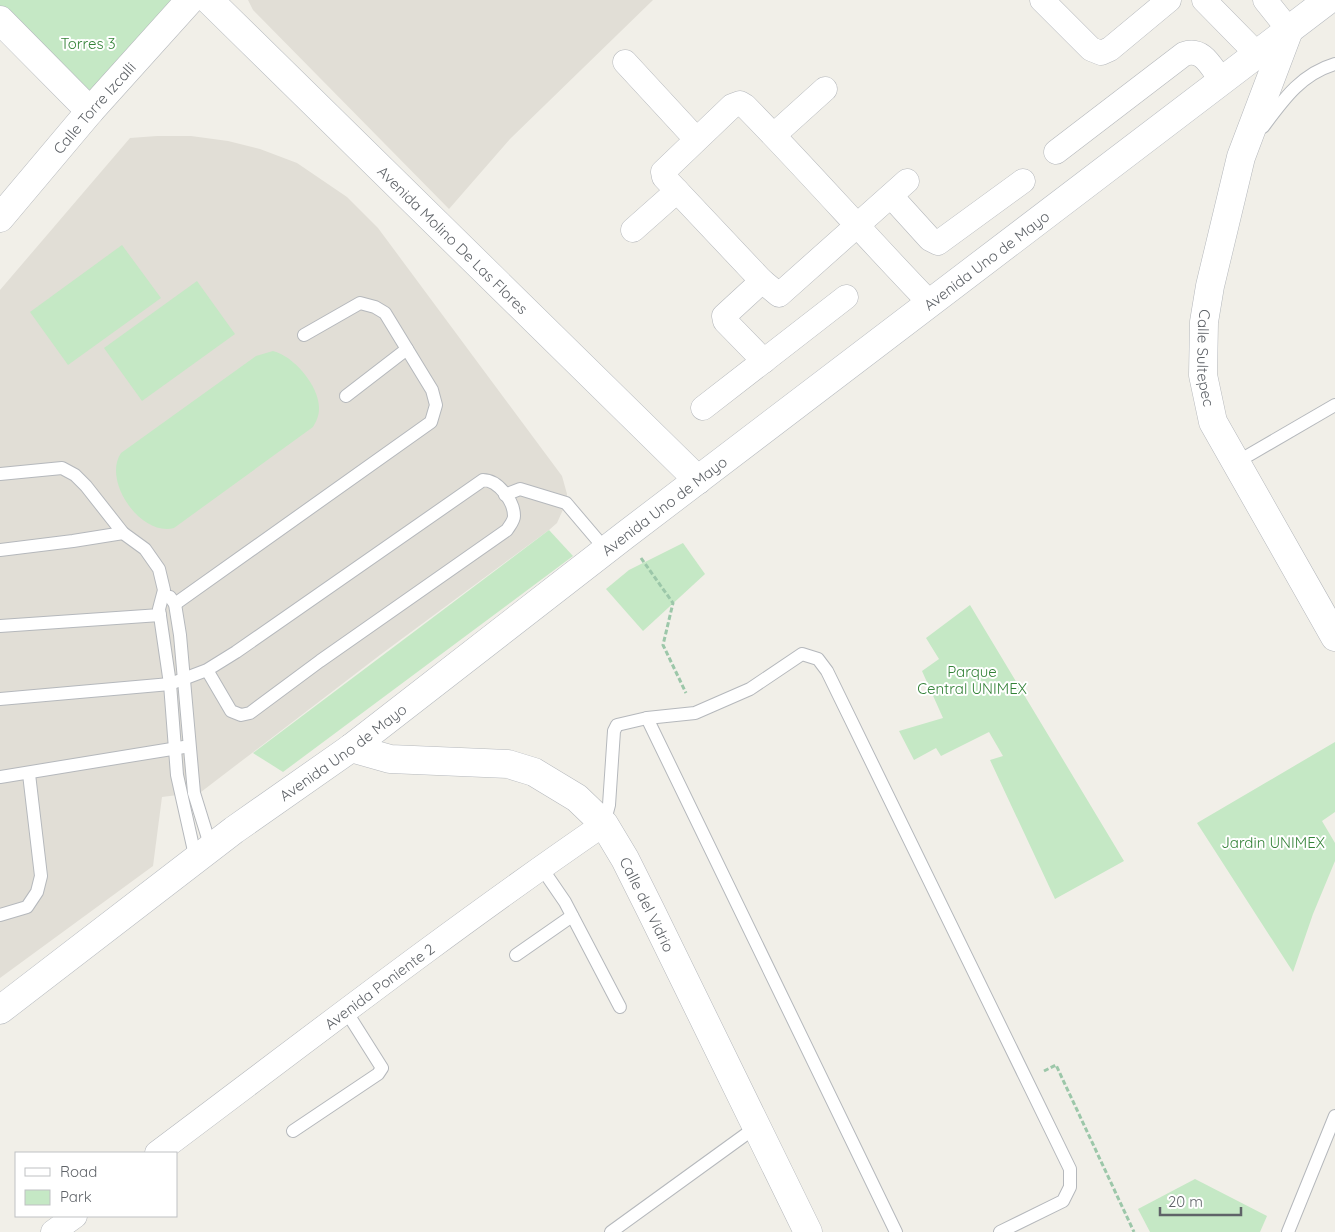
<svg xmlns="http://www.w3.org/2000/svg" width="1335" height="1232" viewBox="0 0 1335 1232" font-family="Quicksand,sans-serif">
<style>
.education{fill:#e1ded6}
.green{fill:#c5e8c5}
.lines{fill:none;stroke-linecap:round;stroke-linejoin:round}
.service-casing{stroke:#b5b8bc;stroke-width:14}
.minor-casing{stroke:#b5b8bc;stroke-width:25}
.tertiary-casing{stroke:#b5b8bc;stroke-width:29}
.secondary-casing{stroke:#b6babf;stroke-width:29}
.path{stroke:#9cc7a9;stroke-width:3;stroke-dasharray:5 2.5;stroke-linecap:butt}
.service{stroke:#fff;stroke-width:12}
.minor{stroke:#fff;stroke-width:24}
.tertiary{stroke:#fff;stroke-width:28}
.secondary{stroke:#fff;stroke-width:28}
.labels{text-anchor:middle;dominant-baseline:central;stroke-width:4;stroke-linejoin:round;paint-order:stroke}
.park-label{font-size:15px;fill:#348238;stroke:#fff}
.street-label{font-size:15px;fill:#5f6368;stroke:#fff}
</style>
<rect width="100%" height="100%" fill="#f1efe8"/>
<g class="education">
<path d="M248 0H653L510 139 449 209 253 10Z"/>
<path d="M157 136H191L228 141 260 149 297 163 347 197 378 228 562 476 567 494 566 503 557 523 549 530 380 655 201 792 162 797 153 866 0 978V290L130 138Z"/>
</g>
<g class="green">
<path d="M0 0H185L90 107 0 15Z"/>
<path d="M122 245 161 298 68 365 30 312Z"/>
<path d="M197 281 235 334 142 401 104 348Z"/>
<path d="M273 351C294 356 320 387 319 409 319 416 316 422 313 427L174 528C141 537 102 481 121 453L256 356Z"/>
<path d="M549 530 573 556 283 772 253 753Z"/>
<path d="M683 543 705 574 643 631 606 589 629 570Z"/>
<path d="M970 605 1124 861 1055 899 990 760 1003 756 989 732 941 756 936 748 914 760 899 731 943 718 922 671 939 659 926 638Z"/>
<path d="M1335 742V812L1322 821 1335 843V861L1313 914 1293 972 1197 823Z"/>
<path d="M1195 1179 1267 1216 1260 1232H1150L1138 1209Z"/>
</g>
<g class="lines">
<g class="service-casing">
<g id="service">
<path d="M1263 127C1283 100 1301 74 1335 64"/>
<path d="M346 396 407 349"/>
<path d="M1237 462 1335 405"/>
<path d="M0 474 62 468 75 475 86 486 123 533 145 549 159 569 164 590 159 609 170 684 177 775 196 860"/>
<path d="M505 495 520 489 566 503 606 550"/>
<path d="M0 550 73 541 123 533"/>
<path d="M170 597 175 604 180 635 194 793 211 848"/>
<path d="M175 604 431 422 436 405 432 390 385 313 375 307 360 303 304 335"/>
<path d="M0 626 160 615"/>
<path d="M0 699 170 684 207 670 236 652 483 480C498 480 514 501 514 516 514 521 510 525 507 530L320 661 250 713 241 715 231 711 207 670"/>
<path d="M647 718 896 1232"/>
<path d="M0 777 184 747"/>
<path d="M604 824 609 805 614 731 617 725 647 718 695 713 750 689 802 654 818 659 827 671 1070 1169V1187L1063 1201 1000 1232"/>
<path d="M541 867 565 902 620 1007"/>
<path d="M0 915 27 907 37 892 41 876 29 774"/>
<path d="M516 955 572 916"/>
<path d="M293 1131 378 1074 382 1068 346 1011"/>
<path d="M611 1232 756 1127"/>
<path d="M1288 1232 1335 1116"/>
</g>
</g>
<g class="minor-casing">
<g id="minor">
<path d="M1042 0 1091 49 1101 53 1110 49 1169 0"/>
<path d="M1204 0 1257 54"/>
<path d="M1265 0 1289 30"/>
<path d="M625 62 696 139"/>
<path d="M774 135 825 89"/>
<path d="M1056 152 1184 54C1203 47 1211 67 1222 81"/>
<path d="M907 181 779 295 762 281 664 177 663 172 732 106 740 103 745 106C808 170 867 238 930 303"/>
<path d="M891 196 930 239 938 243 1023 181"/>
<path d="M633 230 677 191"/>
<path d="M762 281 724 316 725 321 764 361"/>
<path d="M703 408 846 297"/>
<path id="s1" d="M157 1153C305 1042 451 929 604 824"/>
<path d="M53 1232 75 1216"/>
</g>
</g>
<g class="tertiary-casing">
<g id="tertiary">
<path id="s2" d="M1289 30 1241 157 1210 286 1204 322 1203 375 1213 422 1335 637"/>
<path id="s3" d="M0 218 90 111 190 0"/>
<path id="s4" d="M351 748 390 759 508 764 534 772 577 798 604 824 625 859 651 911 808 1232"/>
</g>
</g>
<g class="secondary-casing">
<g id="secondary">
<path id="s5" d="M209 0 698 480"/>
<path d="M0 20 90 111"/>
<path id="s6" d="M0 1010 234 830 351 748 624 536 1328 0"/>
</g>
</g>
<g class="path">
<path d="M641 558 673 603 663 645 686 693"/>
<path d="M1044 1071 1056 1065 1134 1232"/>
</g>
<use href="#service" class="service"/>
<use href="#minor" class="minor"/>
<use href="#tertiary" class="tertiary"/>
<use href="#secondary" class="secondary"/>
</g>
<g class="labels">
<g class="park-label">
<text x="88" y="43">Torres 3</text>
<text x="972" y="671">Parque<tspan x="972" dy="17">Central UNIMEX</tspan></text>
<text x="1273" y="842">Jardin UNIMEX</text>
</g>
<g class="street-label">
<text stroke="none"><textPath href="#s3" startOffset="145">Calle Torre Izcalli</textPath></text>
<text stroke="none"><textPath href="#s5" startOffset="342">Avenida Molino De Las Flores</textPath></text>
<text stroke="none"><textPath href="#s6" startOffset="1239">Avenida Uno de Mayo</textPath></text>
<text stroke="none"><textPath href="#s2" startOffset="341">Calle Sultepec</textPath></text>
<text stroke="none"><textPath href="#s6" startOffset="834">Avenida Uno de Mayo</textPath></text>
<text stroke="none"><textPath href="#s6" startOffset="429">Avenida Uno de Mayo</textPath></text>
<text stroke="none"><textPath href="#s4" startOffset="365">Calle del Vidrio</textPath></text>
<text stroke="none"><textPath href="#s1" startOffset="278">Avenida Poniente 2</textPath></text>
</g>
</g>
<rect x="15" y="1152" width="162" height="65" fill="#ffffff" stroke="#bfc1c3"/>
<rect x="25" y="1168" width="25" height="8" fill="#ffffff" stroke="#bfc1c3"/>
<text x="60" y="1177" font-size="15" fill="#5f6368">Road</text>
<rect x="25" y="1190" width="25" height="15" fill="#c5e8c5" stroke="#bfc1c3"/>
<text x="60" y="1202" font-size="15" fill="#5f6368">Park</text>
<path d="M1160 1207v8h81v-8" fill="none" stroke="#5f6368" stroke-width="2.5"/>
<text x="1168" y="1207" font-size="15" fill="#5f6368" stroke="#ffffff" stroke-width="4" paint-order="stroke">20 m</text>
</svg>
